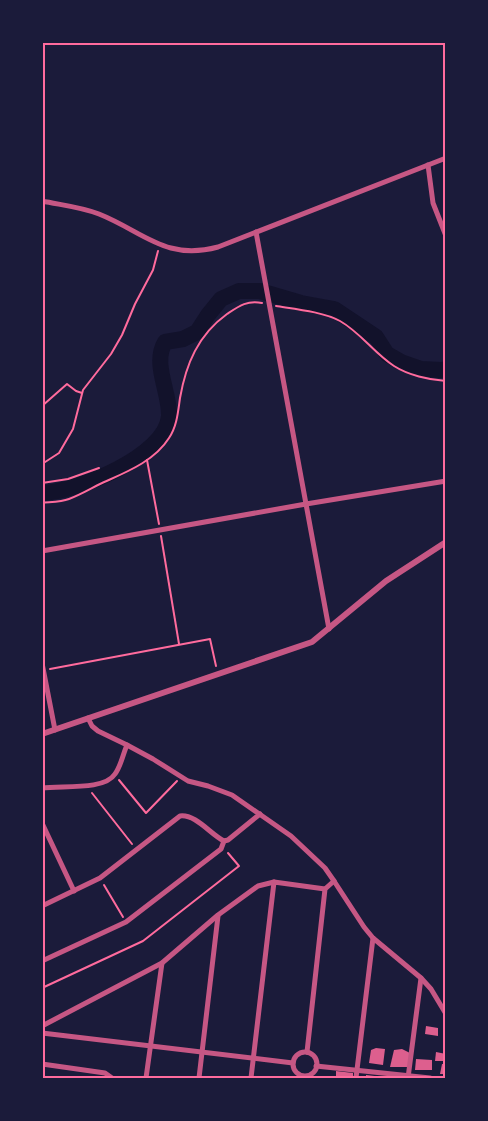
<svg xmlns="http://www.w3.org/2000/svg" width="488" height="1121" viewBox="0 0 488 1121" font-family="Barlow,sans-serif">
<style>
.lines{fill:none;stroke-linecap:round;stroke-linejoin:round}
.river{stroke:#12122b;stroke-width:16}
.building{fill:#dd5f8e}
.path{stroke:#ff6b9d;stroke-width:2}
.minor{stroke:#c65784;stroke-width:5}
.tertiary{stroke:#c65784;stroke-width:6}
.neatline{fill:none;stroke:#ff6b9d;stroke-width:2}
</style>
<rect width="100%" height="100%" fill="#1b1b3a"/>
<g class="lines">
<path class="river" d="M42 493C77 492 166 456 169 416 170 392 152 364 165 342L183 339 197 332 208 315 221 299 239 291H260L301 303 334 309 376 337 387 354 401 362 421 369 441 370 446 369"/>
</g>
<g class="building">
<path d="M426 1026 438 1028V1036L425 1034Z"/>
<path d="M376 1048 385 1049 383 1065 369 1063 371 1050Z"/>
<path d="M402 1049 410 1053 408 1067H390L394 1050Z"/>
<path d="M436 1052 446 1054V1061H435Z"/>
<path d="M416 1059 432 1060V1070H415Z"/>
<path d="M442 1064H446V1074H440Z"/>
<path d="M336 1071 353 1073V1078H333L336 1077Z"/>
<path d="M366 1075 383 1077V1078H366Z"/>
</g>
<g class="lines">
<g class="path">
<path d="M276 306C295 309 324 312 340 321 361 333 374 353 394 366 408 375 429 380 446 381"/>
<path d="M42 406 67 384 76 391 82 393"/>
<path d="M147 460 159 524"/>
<path d="M42 464 59 453 73 429 83 390 111 354 122 335 135 304 153 270 158 251"/>
<path d="M42 483 68 479 99 468"/>
<path d="M42 503C51 502 61 502 69 499 80 495 90 489 100 484 124 473 154 462 169 438 177 426 178 412 180 398 186 364 198 335 227 314 239 306 247 300 262 303"/>
<path d="M161 536 179 644"/>
<path d="M50 669 210 639 216 666"/>
<path d="M119 780 146 813 177 781"/>
<path d="M92 793 132 844"/>
<path d="M104 885 123 917"/>
<path d="M42 988 143 941 239 866 228 853"/>
</g>
<g class="minor">
<path d="M428 165 433 203 446 236"/>
<path d="M42 201C61 205 81 207 99 214 144 232 165 261 218 247L446 158"/>
<path d="M256 232 329 629"/>
<path d="M42 551 306 504 446 481"/>
<path d="M42 663 55 730"/>
<path d="M88 718 92 726 98 731 127 745 153 759 188 781 208 786 232 795 291 836 325 868 334 881 364 927 373 938 421 978 431 989 446 1014"/>
<path d="M42 788C61 785 104 791 115 774 121 766 123 754 127 745"/>
<path d="M42 823 74 891"/>
<path d="M42 906 100 878 180 816C196 814 210 834 224 841"/>
<path d="M42 961 126 922 221 849 224 841 228 840 260 814"/>
<path d="M42 1026 162 963 218 915 258 886 274 882"/>
<path d="M42 1033 293 1063"/>
<path d="M307 1052 325 889 334 881"/>
<circle cx="305" cy="1064" r="12"/>
<path d="M42 1064 105 1073 112 1078"/>
<path d="M316 1066 430 1078"/>
<path d="M146 1078 162 963"/>
<path d="M199 1078 218 916"/>
<path d="M251 1078 274 882 325 889"/>
<path d="M356 1078 373 938"/>
<path d="M408 1078 421 978"/>
</g>
<path class="tertiary" d="M42 734 312 642 386 581 446 542"/>
</g>
<rect width="488" height="1121" fill="none" stroke="#1b1b3a" stroke-width="88"/>
<rect x="44" y="44" width="400" height="1033" class="neatline"/>
</svg>
